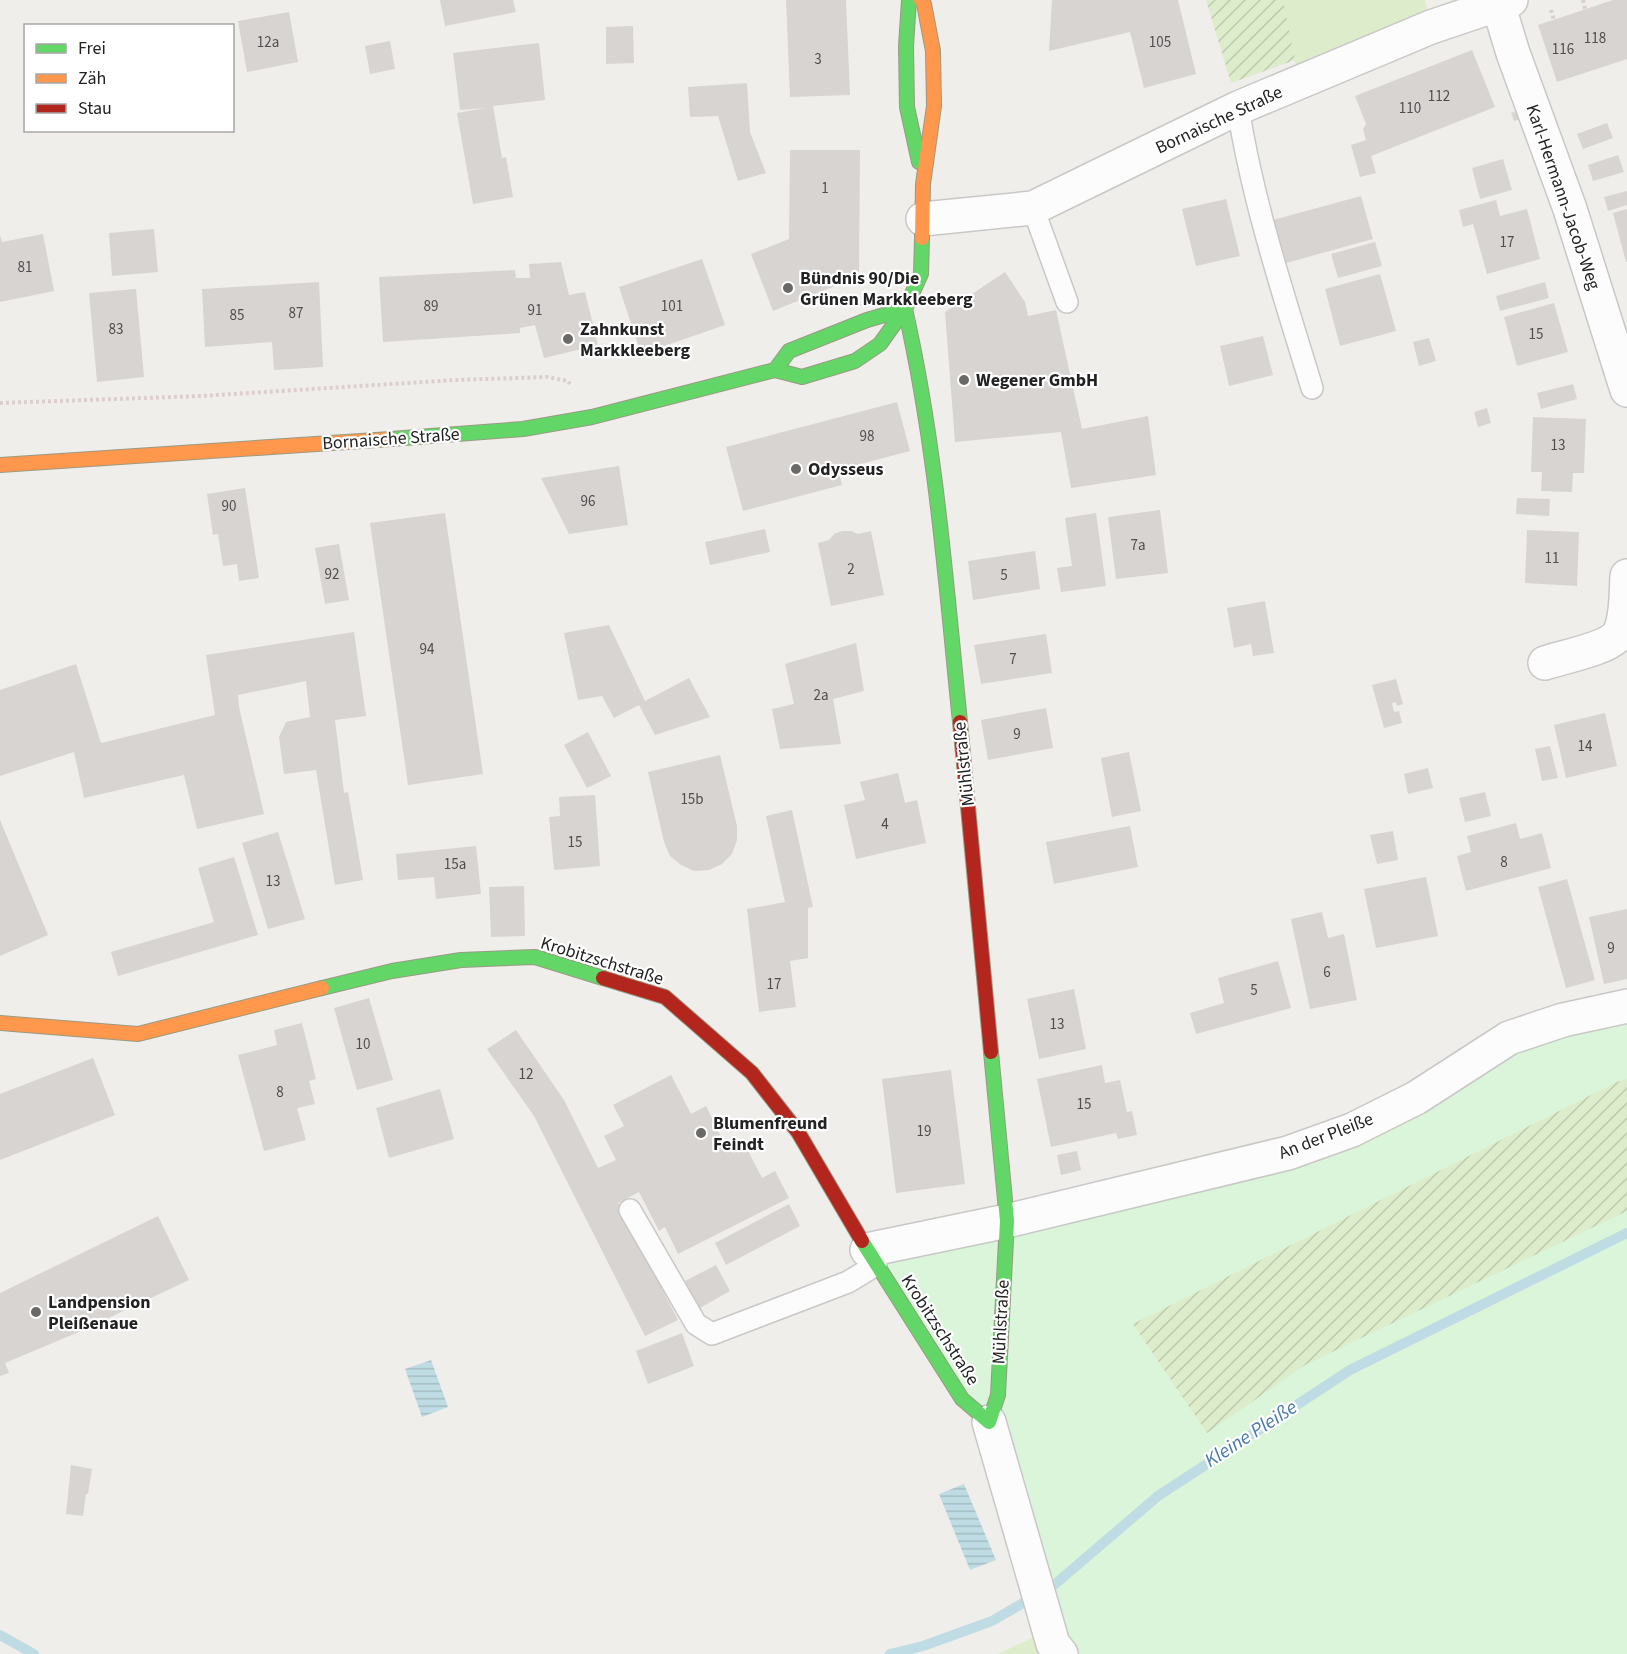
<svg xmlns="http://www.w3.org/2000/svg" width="1627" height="1654" viewBox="0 0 1627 1654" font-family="'Source Sans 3',sans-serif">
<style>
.grass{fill:#ddeccb}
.park{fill:#daf5da}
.garden{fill:url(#garden-furrows)}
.water{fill:url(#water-rules)}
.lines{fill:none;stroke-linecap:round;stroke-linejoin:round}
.stream{stroke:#bfdbe3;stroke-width:10}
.building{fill:#d7d4d2}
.lane-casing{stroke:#c9c8c7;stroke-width:24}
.street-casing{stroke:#c9c8c7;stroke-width:36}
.fast-casing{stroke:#999a82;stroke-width:16}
.slow-casing{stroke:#999a82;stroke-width:16}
.jam-casing{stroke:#999a82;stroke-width:16}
.path{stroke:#dccecd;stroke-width:4;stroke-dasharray:3 3;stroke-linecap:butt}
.lane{stroke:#fdfcfc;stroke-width:21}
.street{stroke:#fdfcfc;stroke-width:33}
.fast{stroke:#63d668;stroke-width:14}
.slow{stroke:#ff974d;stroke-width:14}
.jam{stroke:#b3261e;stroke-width:14}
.poi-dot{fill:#6a6968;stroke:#fff;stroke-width:2}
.labels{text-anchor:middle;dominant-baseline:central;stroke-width:4.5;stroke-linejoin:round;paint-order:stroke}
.number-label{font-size:15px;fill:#4f4e4e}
.street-label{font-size:18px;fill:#222;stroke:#fff}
.poi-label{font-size:18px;font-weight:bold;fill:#222;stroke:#fff;text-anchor:start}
.water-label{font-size:20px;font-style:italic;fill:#4a7aab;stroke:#fff}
</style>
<defs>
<pattern id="garden-furrows" width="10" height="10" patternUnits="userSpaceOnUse" patternTransform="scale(1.5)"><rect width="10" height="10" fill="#ddeccb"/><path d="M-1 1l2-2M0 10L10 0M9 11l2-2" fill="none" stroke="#bdcaae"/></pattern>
<pattern id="water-rules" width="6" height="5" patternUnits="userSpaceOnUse" patternTransform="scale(1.5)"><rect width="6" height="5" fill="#bfdbe3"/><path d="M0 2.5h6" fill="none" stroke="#a4bcc2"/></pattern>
</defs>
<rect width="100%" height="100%" fill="#f0eeeb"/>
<g class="grass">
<path d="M1283 0H1425L1431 27 1299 82Z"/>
<path d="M1049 1630 1051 1654H998Z"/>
</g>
<path class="park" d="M1627 1006V1654H1061L1003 1469 867 1250 1288 1153 1509 1038Z"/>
<g class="garden">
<path d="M1206 0H1283L1295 60 1231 83Z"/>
<path d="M1627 1079V1211L1305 1365 1207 1433 1133 1324 1617 1082Z"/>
</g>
<g class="water">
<path d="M431 1360 448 1407 422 1417 405 1369Z"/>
<path d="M964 1484 996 1560 970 1570 939 1494Z"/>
</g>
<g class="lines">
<g class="stream">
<path d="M0 1635 34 1654"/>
<path d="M890 1654 923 1646 992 1621 1054 1585 1158 1496 1350 1370 1627 1233"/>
</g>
</g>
<g class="building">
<path d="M440 0H513L516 12 445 26Z"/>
<path d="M786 0H846L850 95 790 97Z"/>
<path d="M1052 0H1178L1196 74 1144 88 1130 32 1049 51Z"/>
<path d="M1613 0H1627V59L1557 82 1538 25Z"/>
<path d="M289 12 298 62 247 72 238 21Z"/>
<path d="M633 26 634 63 606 64V27Z"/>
<path d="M390 41 395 69 370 74 365 46Z"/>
<path d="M539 43 545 100 493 106 502 158 506 157 513 197 473 204 457 113 485 108 460 110 453 53Z"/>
<path d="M1472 50 1495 107 1371 156 1376 173 1360 177 1351 145 1366 140 1363 129 1366 124 1355 96Z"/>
<path d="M747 83 750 132 766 173 738 181 718 116 690 117 688 87Z"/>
<path d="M1516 111 1520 119 1514 121 1511 113Z"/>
<path d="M1607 123 1613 138 1583 149 1577 134Z"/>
<path d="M790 150H860L859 271 857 277 773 311 751 254 789 239Z"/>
<path d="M1618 155 1624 172 1593 181 1588 165Z"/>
<path d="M1503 159 1512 190 1480 199 1472 168Z"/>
<path d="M1627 191V205L1608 211 1604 197Z"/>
<path d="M1361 196 1373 239 1286 263 1273 220Z"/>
<path d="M1226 199 1240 256 1196 266 1182 209Z"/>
<path d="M1496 200 1500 216 1527 209 1540 259 1487 274 1473 224 1463 227 1459 210Z"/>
<path d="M1627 209V262H1626L1613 213Z"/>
<path d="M154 229 158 272 112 276 109 233Z"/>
<path d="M43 234 54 291 0 302V235L2 242Z"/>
<path d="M1375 242 1382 266 1338 278 1331 254Z"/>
<path d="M702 259 725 325 641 354 619 287Z"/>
<path d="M561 262 569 295 585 292 598 345 544 358 535 325 520 328V333L383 342 379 277 515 270 516 278H530L529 264Z"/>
<path d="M1005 272 1025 302 1028 316 1056 310 1082 429 1148 416 1156 475 1071 488 1061 432 955 442 945 312Z"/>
<path d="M1380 274 1396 331 1340 346 1325 289Z"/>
<path d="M319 282 323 367 274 370 272 342 205 347 202 289Z"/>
<path d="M1545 282 1549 298 1500 311 1496 296Z"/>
<path d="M136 289 144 377 97 382 89 293Z"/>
<path d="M1554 303 1568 352 1517 366 1504 317Z"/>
<path d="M1263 336 1273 375 1229 386 1220 346Z"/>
<path d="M1429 338 1436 361 1419 366 1413 342Z"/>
<path d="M1573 384 1577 399 1541 409 1537 393Z"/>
<path d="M897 402 910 451 838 470 842 485 743 511 726 447Z"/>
<path d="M1487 408 1491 423 1478 427 1474 412Z"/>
<path d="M1533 417 1586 419 1584 473H1573L1572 492 1541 491 1542 472H1531Z"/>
<path d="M619 466 628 525 569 534 541 478Z"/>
<path d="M245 488 259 578 239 581 237 564 223 566 218 534 213 535 207 494Z"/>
<path d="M1517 498 1550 499 1549 516 1516 514Z"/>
<path d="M1160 510 1168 573 1116 579 1108 517Z"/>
<path d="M445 513 483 774 408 785 370 523Z"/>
<path d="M1096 513 1106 586 1061 592 1057 568 1072 566 1065 518Z"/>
<path d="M765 529 770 552 710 565 705 542Z"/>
<path d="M1527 530 1579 532 1577 586 1525 583Z"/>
<path d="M842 531H851L858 534 871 531 884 595 831 606 818 543 829 540 834 534Z"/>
<path d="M339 544 349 600 325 604 315 548Z"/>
<path d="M1035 551 1040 589 973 600 968 561Z"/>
<path d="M1265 601 1274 653 1253 656 1251 644 1234 648 1227 608Z"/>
<path d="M609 625 645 701 689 678 710 717 655 735 639 705 614 718 602 696 578 700 564 633Z"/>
<path d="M354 632 366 716 335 720 344 793 348 792 363 880 335 885 316 770 284 774 279 737 286 722 310 717 306 681 238 695 239 707 264 814 197 829 184 775 84 798 74 752 0 776V690L76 664 101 743 215 715 206 655Z"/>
<path d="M1046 634 1052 673 981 684 974 645Z"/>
<path d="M856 643 864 691 833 699 841 744 780 749 772 709 794 704 785 664Z"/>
<path d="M1396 679 1403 704 1397 706 1396 702 1392 703 1394 712 1399 711 1402 723 1384 728 1372 685Z"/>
<path d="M1046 708 1053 748 988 760 981 720Z"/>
<path d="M1605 713 1617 766 1566 778 1554 725Z"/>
<path d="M588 732 611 776 587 788 564 745Z"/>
<path d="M1550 746 1558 778 1542 781 1535 749Z"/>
<path d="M1129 752 1141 811 1112 817 1101 758Z"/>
<path d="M720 755 737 826V840L732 854 722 864 709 870 694 871 681 865 670 856 664 842 648 772Z"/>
<path d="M1428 768 1433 788 1408 794 1404 774Z"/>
<path d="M898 773 905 803 917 800 926 843 856 859 844 805 865 800 860 782Z"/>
<path d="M1485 792 1491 816 1465 822 1459 798Z"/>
<path d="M595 795 600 866 554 870 549 817 560 816 559 797Z"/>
<path d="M792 810 813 907 808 908V958L790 961 796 1007 759 1012 747 909 785 902 766 816Z"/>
<path d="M0 820 48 935 0 956Z"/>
<path d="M1516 823 1520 839 1542 833 1551 868 1466 891 1457 856 1471 852 1467 836Z"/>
<path d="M1130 826 1138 867 1054 884 1046 842Z"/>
<path d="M1393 831 1398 860 1377 864 1370 835Z"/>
<path d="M278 832 305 919 268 929 242 843Z"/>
<path d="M476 846 481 894 436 899 434 877 398 880 396 854Z"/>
<path d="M234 857 258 935 118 976 111 952 214 922 198 868Z"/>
<path d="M1426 877 1438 936 1376 948 1364 889Z"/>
<path d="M1567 879 1595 980 1566 988 1538 887Z"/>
<path d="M524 886 525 936 491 937 489 887Z"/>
<path d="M1627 909V979L1604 984 1589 917Z"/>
<path d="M1322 912 1328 938 1344 934 1357 1000 1310 1009 1291 919Z"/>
<path d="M1278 961 1291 1008 1196 1034 1190 1013 1224 1003 1218 978Z"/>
<path d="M1074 989 1086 1049 1039 1059 1027 999Z"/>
<path d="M369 998 393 1080 357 1090 334 1008Z"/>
<path d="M302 1023 316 1079 309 1081 315 1104 297 1108 306 1140 264 1151 238 1055 277 1045 274 1030Z"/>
<path d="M516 1030 564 1100 598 1168 616 1160 604 1136 624 1126 613 1105 671 1075 691 1114 706 1106 726 1147 742 1139 762 1178 775 1171 789 1198 678 1254 665 1227 659 1231 639 1192 618 1203 678 1320 645 1336 534 1116 487 1049Z"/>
<path d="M93 1058 115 1115 0 1160V1094Z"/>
<path d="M1102 1065 1105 1083 1120 1080 1127 1112 1132 1111 1137 1135 1118 1139 1116 1133 1051 1147 1037 1079Z"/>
<path d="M951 1070 965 1184 896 1193 882 1079Z"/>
<path d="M440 1089 454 1139 389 1158 376 1108Z"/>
<path d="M1077 1151 1081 1170 1061 1175 1057 1155Z"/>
<path d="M789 1204 800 1226 726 1265 715 1243Z"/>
<path d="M158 1216 189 1280 81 1331 5 1363 9 1373 0 1376V1293Z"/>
<path d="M716 1265 730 1291 700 1308 685 1281Z"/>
<path d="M682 1333 694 1366 648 1384 636 1351Z"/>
<path d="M71 1465 92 1469 88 1494H86L83 1516 66 1514Z"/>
</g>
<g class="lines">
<g class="lane-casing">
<g id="lane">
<path d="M1238 108C1253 203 1284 296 1312 388"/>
<path d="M1033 208 1067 302"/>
<path d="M630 1210 696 1324 712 1334 848 1282 876 1265"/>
</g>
</g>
<g class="street-casing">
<g id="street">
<path d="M1498 4 1513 53 1570 209 1627 390"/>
<path d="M923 219 1033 208 1238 108 1431 27 1511 0"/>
<path d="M1545 663C1562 657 1607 649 1618 635 1627 621 1626 594 1627 576"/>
<path d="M867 1250 1007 1221 1288 1153 1352 1130 1416 1098 1509 1038 1563 1020 1627 1006"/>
<path d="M989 1422 1053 1644 1061 1654"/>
</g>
</g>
<g class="fast-casing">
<g id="fast">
<path d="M909 0 906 46 907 107 919 162"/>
<path d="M905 309C936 445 946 584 960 722"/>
<path d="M775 370 789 351 867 320 905 309"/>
<path d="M391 439 523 429 592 417 775 370 802 377 855 361 880 344 905 309 921 274 922 238"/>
<path d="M322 988 392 971 461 960 535 957 603 978"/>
<path d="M862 1241 962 1399 989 1422 998 1395 1007 1221 991 1052"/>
</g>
</g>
<g class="slow-casing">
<g id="slow">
<path d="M921 0 924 4 933 51 934 106 923 184 922 238"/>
<path d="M0 465 391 439"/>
<path d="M0 1023 138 1034 322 988"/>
</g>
</g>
<g class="jam-casing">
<g id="jam">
<path d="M960 722 991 1052"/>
<path d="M603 978 665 997 752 1073 798 1132 862 1241"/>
</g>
</g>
<g class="path">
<path d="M1583 0 1585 9"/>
<path d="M1551 10 1554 20"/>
<path d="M0 403 201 396 455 380 547 377 568 381 570 384"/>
</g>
<use href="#lane" class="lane"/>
<use href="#street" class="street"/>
<use href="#fast" class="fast"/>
<use href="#slow" class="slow"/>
<use href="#jam" class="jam"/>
</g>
<g class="poi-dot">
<circle cx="788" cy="288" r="6"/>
<circle cx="568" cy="339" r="6"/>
<circle cx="964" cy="380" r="6"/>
<circle cx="796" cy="469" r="6"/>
<circle cx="701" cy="1133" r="6"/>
<circle cx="36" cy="1312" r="6"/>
</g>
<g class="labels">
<g class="number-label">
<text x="1595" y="38">118</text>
<text x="268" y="42">12a</text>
<text x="1160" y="42">105</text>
<text x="1563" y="49">116</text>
<text x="818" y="59">3</text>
<text x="1439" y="96">112</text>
<text x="1410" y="108">110</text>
<text x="825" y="188">1</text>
<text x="1507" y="242">17</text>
<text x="25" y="267">81</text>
<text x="431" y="306">89</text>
<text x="672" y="306">101</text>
<text x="535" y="310">91</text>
<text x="296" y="313">87</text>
<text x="237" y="315">85</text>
<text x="116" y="329">83</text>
<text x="1536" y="334">15</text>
<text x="867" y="436">98</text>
<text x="1558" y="445">13</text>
<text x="588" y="501">96</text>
<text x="229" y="506">90</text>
<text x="1138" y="545">7a</text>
<text x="1552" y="558">11</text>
<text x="851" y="569">2</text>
<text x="332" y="574">92</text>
<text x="1004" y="575">5</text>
<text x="427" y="649">94</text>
<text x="1013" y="659">7</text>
<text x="821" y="695">2a</text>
<text x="1017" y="734">9</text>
<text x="1585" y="746">14</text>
<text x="692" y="799">15b</text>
<text x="885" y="824">4</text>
<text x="575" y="842">15</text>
<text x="1504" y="862">8</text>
<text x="455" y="864">15a</text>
<text x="273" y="881">13</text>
<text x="1611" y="948">9</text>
<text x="1327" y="972">6</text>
<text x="774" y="984">17</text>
<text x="1254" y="990">5</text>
<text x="1057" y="1024">13</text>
<text x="363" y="1044">10</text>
<text x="526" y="1074">12</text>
<text x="280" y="1092">8</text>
<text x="1084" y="1104">15</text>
<text x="924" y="1131">19</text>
</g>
<g class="street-label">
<text transform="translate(1219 120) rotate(-25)">Bornaische Straße</text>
<text transform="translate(1563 197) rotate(71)">Karl-Hermann-Jacob-Weg</text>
<text transform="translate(391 439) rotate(-4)">Bornaische Straße</text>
<text transform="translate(964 764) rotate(-96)">Mühlstraße</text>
<text transform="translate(602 961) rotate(17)">Krobitzschstraße</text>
<text transform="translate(1326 1136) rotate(-21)">An der Pleiße</text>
<text transform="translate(1001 1322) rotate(-87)">Mühlstraße</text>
<text transform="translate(940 1330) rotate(57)">Krobitzschstraße</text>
</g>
<g class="poi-label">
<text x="800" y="278">Bündnis 90/Die<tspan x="800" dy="21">Grünen Markkleeberg</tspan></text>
<text x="580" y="329">Zahnkunst<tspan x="580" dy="21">Markkleeberg</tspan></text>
<text x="976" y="380">Wegener GmbH</text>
<text x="808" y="469">Odysseus</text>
<text x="713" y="1123">Blumenfreund<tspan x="713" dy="21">Feindt</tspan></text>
<text x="48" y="1302">Landpension<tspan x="48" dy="21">Pleißenaue</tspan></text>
</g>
<g class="water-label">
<text transform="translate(1251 1434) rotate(-33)">Kleine Pleiße</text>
</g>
</g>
<rect x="24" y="24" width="210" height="108" fill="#ffffff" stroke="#a7a7a7" stroke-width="1.5"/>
<rect x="36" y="44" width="30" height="9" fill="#63d668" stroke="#a7a7a7" stroke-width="1.5"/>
<text x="78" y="54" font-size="18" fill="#222222">Frei</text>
<rect x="36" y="74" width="30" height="9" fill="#ff974d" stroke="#a7a7a7" stroke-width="1.5"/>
<text x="78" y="84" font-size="18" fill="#222222">Zäh</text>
<rect x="36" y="104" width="30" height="9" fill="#b3261e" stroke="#a7a7a7" stroke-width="1.5"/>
<text x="78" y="114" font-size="18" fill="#222222">Stau</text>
</svg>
